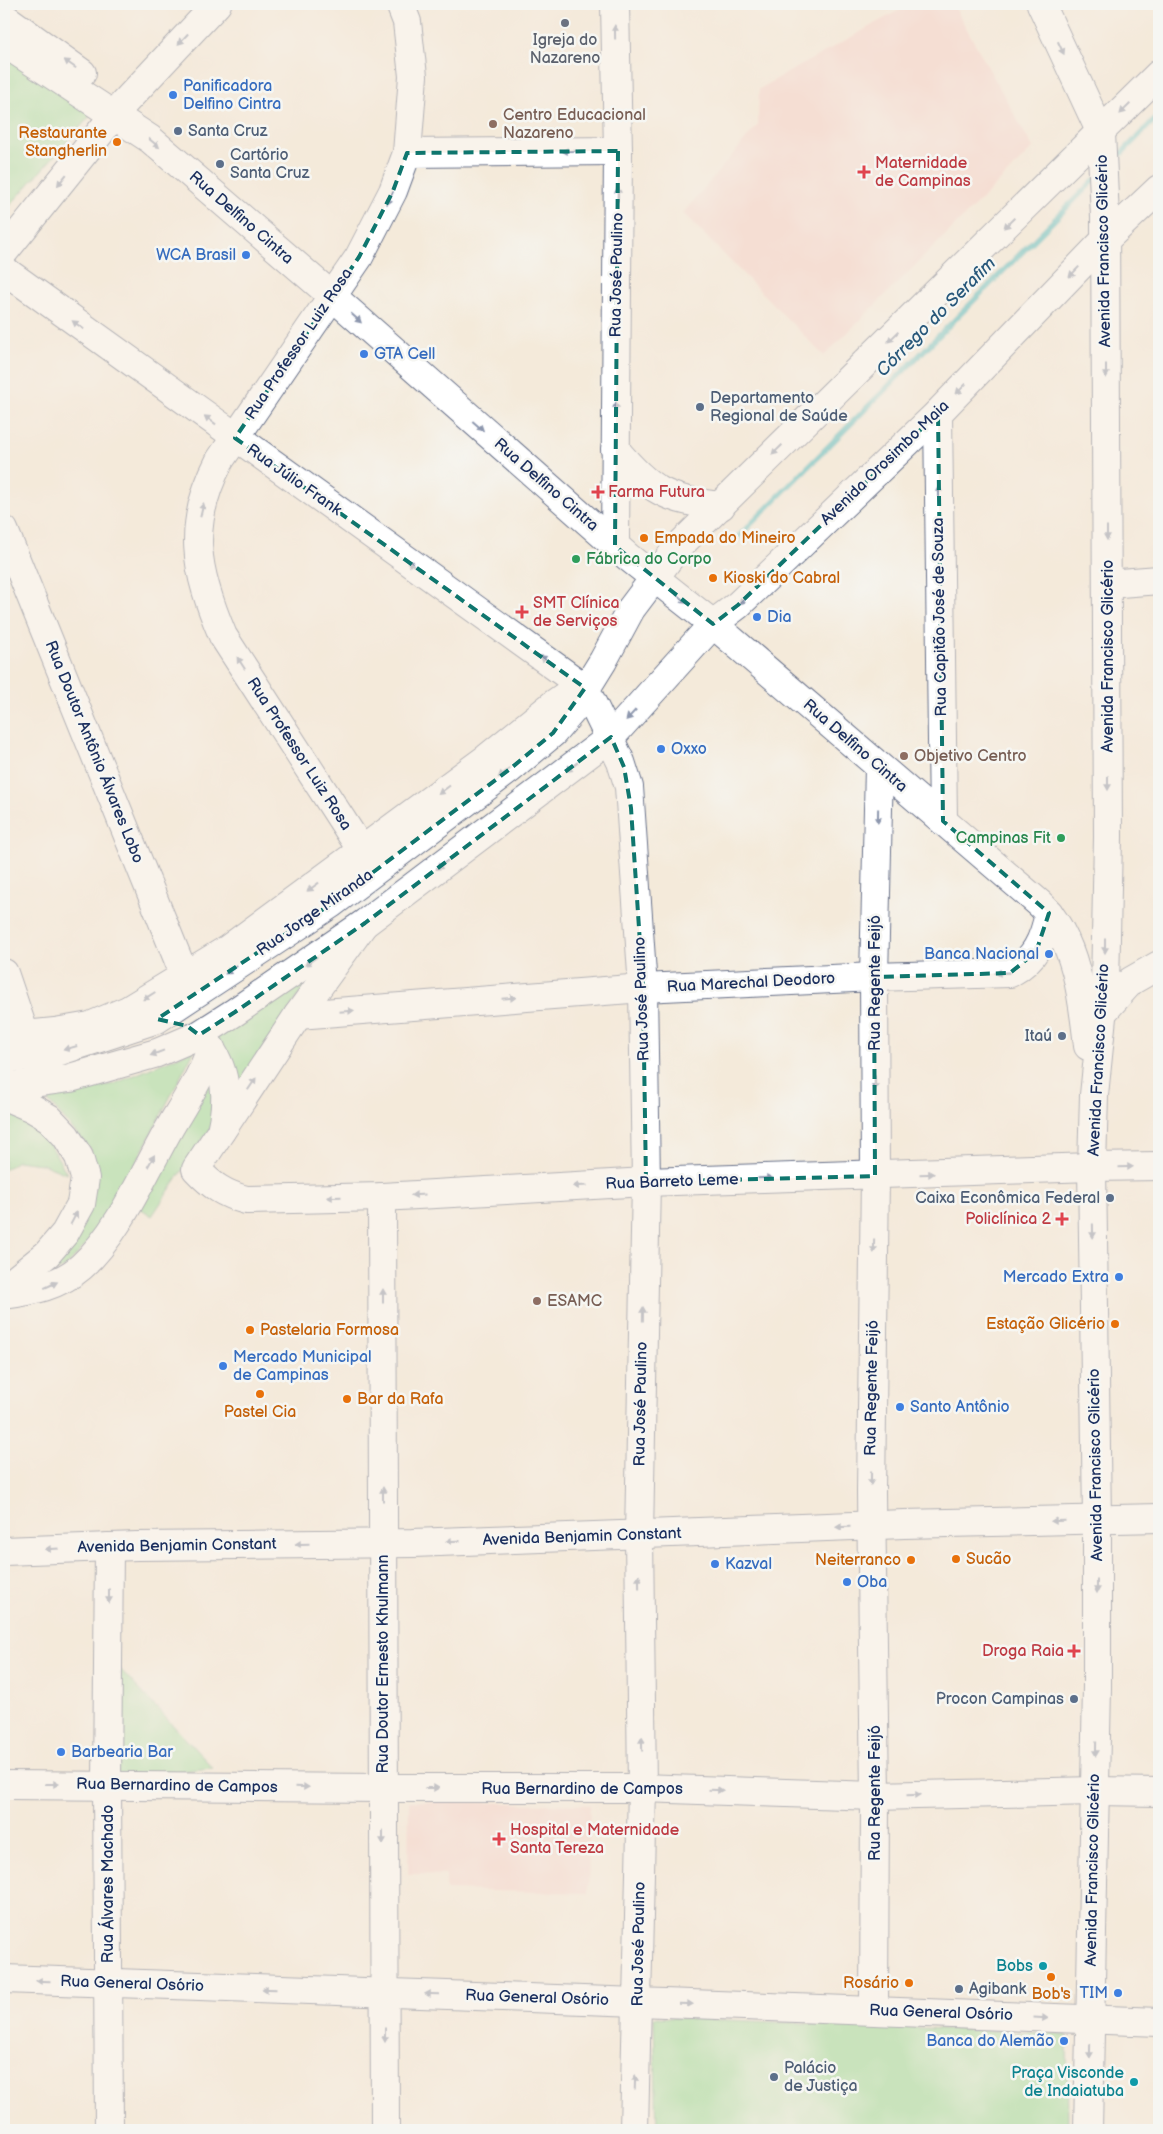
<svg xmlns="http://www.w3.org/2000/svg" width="1163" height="2134" viewBox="0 0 1163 2134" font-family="'Balsamiq Sans',sans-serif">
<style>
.built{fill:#f7d0ca}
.green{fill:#95dc97;stroke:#58867a}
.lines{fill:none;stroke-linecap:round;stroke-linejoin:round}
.stream{stroke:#48b8be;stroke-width:5.5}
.minor-casing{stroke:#677089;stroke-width:30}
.major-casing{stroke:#677089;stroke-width:30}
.minor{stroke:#fff;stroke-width:28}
.major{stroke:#fff;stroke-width:28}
.oneway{fill:#8d97ae}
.marked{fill:none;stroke:#0f766e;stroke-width:4;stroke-dasharray:10 6;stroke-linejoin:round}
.worship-dot{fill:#6b7280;stroke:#f6f6f2;stroke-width:2}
.shop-dot{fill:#3f7fe0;stroke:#f6f6f2;stroke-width:2}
.education-dot{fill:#8d6e63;stroke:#f6f6f2;stroke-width:2}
.service-dot{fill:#5c6f8a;stroke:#f6f6f2;stroke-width:2}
.food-dot{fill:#e8710a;stroke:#f6f6f2;stroke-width:2}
.health-dot{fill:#e0444e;stroke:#f6f6f2;stroke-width:2}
.leisure-dot{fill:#2e9e5b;stroke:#f6f6f2;stroke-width:2}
.culture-dot{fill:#0f9aa8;stroke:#f6f6f2;stroke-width:2}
.labels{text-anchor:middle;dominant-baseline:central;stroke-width:5;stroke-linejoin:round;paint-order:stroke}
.worship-label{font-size:16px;fill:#5b616d;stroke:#f6f6f2}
.shop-label{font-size:16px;fill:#366cbe;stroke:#f6f6f2;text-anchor:start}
.education-label{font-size:16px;fill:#785e54;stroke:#f6f6f2;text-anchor:start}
.service-label{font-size:16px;fill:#4e5e75;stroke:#f6f6f2;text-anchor:start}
.food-label{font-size:16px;fill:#c56008;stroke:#f6f6f2;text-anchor:start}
.health-label{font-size:16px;fill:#be3a42;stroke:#f6f6f2;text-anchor:start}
.street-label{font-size:16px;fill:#1b2f5e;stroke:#f6f6f2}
.leisure-label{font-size:16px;fill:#27864d;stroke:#f6f6f2;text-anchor:start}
.culture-label{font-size:16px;fill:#0d838f;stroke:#f6f6f2;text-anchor:end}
.water-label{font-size:18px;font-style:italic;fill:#28587b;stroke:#f6f6f2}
</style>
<rect width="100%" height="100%" fill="#f6f6f2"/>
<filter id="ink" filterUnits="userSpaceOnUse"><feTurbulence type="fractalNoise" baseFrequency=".02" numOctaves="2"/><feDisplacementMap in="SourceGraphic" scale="10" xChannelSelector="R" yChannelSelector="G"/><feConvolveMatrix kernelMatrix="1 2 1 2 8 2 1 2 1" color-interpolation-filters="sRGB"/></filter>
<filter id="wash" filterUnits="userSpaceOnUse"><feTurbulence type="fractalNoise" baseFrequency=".0096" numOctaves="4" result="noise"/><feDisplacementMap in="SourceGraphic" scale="20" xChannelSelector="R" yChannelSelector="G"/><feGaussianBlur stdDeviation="1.12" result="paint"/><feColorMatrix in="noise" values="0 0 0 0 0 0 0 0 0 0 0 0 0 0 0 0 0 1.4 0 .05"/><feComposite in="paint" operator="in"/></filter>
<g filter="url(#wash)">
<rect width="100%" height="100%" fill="#f4eada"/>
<g class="built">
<path d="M910 4H953L1033 148 824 356 683 213 758 125 759 89Z"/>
<path d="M409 1801 590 1805 588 1893 446 1890V1875L408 1874Z"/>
</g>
<g class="green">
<path d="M4 53 92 114 4 212Z"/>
<path d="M319 965 152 1216 137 1206 215 1038Z"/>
<path d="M195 1049 105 1223 66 1267 33 1282 68 1252 95 1188 91 1150 43 1095 114 1084Z"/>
<path d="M4 1111 42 1130 67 1174 42 1164 17 1161 4 1170Z"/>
<path d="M120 1669 213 1768 116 1777Z"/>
<path d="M654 2017 1067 2034 1068 2130H657Z"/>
</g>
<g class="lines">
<g class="stream">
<path d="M1112 163 1159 115"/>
<path d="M734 541 1094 180"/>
</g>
</g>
</g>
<g filter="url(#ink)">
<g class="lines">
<g class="minor-casing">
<g id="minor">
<path d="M615 4 618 151 615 546"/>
<path d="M407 153 618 151"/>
<path d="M4 252 124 103 217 4"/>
<path d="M938 413 943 821"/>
<path d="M4 530 184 974"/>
<path d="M1107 584 1159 580"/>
<path d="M362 851 223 636C195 570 186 525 220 460L359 257 393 191 407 153 413 76 407 22 400 4"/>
<path d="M363 925 298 1015 196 1169C212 1186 224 1194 246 1200L382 1197 646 1182 1092 1167"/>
<path d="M4 973 25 1035"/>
<path d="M1103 1012 1131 981 1159 965"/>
<path d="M298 1015 643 988 874 977 1010 973C1035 960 1044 939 1049 913"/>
<path d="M4 1037 55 1032 90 1026 128 1010 228 949 487 758 555 703 565 696 582 692"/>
<path d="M382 1197 385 2130"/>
<path d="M109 1547 107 1784 109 2130"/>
<path d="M4 1785 383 1788H642L875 1796 1095 1791"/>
<path d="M4 1979 638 2002"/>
</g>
</g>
<g class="major-casing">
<g id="major">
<path d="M1041 4 1101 133 1105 217 1108 837 1105 988 1094 1095 1092 1167 1097 1520V1687L1088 2130"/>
<path d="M4 17 82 73"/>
<path d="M4 43 150 139 331 295 628 557 713 624 1040 904C1076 938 1083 999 1088 1046"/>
<path d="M4 270 585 688 621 762 629 787 643 988 646 1182 639 1535 642 1788 634 2130"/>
<path d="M615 449C650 491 666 500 721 506"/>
<path d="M205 1041C227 1069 229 1098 221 1131"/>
<path d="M4 1059 54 1053 157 1019 331 904 510 769 553 733 572 711 603 661 631 609 677 548 1159 74"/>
<path d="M4 1087 70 1078 157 1053 199 1035 235 1012 365 923 611 737 713 624 738 605 938 413 1105 240 1159 189"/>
<path d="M4 1096 32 1108 49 1118 66 1136 79 1157 85 1178 81 1204 65 1233 47 1254 4 1289"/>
<path d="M1092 1167 1159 1166"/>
<path d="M4 1295C32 1291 59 1286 81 1267 119 1233 144 1173 169 1129 184 1103 202 1077 211 1048"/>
<path d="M4 1551 137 1546 413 1543 904 1524 1159 1518"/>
<path d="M1095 1791 1159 1792"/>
<path d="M638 2002 1159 2022"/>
<path d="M874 2010 875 1796 871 1492 875 1176 874 977 879 767"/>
</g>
</g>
<use href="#minor" class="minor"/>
<use href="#major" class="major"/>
</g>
<defs><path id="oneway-solid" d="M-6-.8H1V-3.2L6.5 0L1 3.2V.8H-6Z" transform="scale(1.25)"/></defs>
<g class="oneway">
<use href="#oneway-solid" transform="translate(615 32) rotate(-91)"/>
<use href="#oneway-solid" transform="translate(183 39) rotate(133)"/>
<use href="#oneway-solid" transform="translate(1061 48) rotate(65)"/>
<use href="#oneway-solid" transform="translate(70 64) rotate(-145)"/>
<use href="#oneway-solid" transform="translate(1125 109) rotate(135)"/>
<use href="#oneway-solid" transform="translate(154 143) rotate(40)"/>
<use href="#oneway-solid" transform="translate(569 151) rotate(179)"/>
<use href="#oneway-solid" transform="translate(62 180) rotate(129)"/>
<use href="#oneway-solid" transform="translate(618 194) rotate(-89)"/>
<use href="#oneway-solid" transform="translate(390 198) rotate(115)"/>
<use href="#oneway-solid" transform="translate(1009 223) rotate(136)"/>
<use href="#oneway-solid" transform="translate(1074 272) rotate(134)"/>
<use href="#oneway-solid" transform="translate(356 318) rotate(42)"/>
<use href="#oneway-solid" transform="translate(78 325) rotate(-144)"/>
<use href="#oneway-solid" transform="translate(893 337) rotate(136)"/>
<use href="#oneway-solid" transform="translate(1106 371) rotate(90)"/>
<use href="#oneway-solid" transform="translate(961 389) rotate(134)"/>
<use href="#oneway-solid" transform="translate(616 409) rotate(-89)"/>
<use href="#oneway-solid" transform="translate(210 420) rotate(-144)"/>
<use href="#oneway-solid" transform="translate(478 426) rotate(41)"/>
<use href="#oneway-solid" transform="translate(777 450) rotate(136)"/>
<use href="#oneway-solid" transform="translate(939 493) rotate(-91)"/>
<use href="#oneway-solid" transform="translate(202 510) rotate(-77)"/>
<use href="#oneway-solid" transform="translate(1107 533) rotate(90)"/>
<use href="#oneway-solid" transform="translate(413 565) rotate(-145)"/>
<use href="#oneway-solid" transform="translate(682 599) rotate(39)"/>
<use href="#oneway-solid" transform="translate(744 599) rotate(136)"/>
<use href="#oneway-solid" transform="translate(546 660) rotate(-145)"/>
<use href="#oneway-solid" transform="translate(241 663) rotate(-123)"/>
<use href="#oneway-solid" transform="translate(631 715) rotate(133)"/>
<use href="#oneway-solid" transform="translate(572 767) rotate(142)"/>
<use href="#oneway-solid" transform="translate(504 773) rotate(143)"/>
<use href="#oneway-solid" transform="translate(1108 783) rotate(90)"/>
<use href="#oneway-solid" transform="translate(444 790) rotate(143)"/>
<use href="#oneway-solid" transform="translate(878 816) rotate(91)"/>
<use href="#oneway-solid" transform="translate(442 865) rotate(143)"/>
<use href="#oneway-solid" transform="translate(313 887) rotate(144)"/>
<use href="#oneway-solid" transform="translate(1105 946) rotate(90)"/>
<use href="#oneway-solid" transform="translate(311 961) rotate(145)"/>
<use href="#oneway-solid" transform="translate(231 970) rotate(147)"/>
<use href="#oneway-solid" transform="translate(1002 973) rotate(178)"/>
<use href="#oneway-solid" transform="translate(149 996) rotate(148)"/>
<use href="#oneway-solid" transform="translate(509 998) rotate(-5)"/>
<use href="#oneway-solid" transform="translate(347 1011) rotate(-5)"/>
<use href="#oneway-solid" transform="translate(70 1048) rotate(164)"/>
<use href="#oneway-solid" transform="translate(157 1053) rotate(159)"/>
<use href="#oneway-solid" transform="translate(875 1083) rotate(90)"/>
<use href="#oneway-solid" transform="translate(252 1084) rotate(-56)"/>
<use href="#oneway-solid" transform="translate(151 1161) rotate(-61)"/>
<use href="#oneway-solid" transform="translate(1126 1167) rotate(-1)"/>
<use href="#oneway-solid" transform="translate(927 1174) rotate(-2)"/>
<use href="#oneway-solid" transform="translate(765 1178) rotate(-1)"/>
<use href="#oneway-solid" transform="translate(580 1186) rotate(177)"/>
<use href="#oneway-solid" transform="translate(418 1195) rotate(177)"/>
<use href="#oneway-solid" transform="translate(334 1197) rotate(179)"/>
<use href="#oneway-solid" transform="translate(74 1218) rotate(-62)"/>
<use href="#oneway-solid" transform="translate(1093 1231) rotate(89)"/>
<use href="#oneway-solid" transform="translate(874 1246) rotate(91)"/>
<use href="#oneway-solid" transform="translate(51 1285) rotate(-25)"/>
<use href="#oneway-solid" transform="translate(383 1296) rotate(-90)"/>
<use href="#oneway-solid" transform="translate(643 1314) rotate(-89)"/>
<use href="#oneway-solid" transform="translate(871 1478) rotate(91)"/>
<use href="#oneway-solid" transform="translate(383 1494) rotate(-90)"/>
<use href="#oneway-solid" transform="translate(1058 1521) rotate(179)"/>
<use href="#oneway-solid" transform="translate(843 1527) rotate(178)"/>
<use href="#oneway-solid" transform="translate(453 1541) rotate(178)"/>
<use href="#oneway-solid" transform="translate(302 1544) rotate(179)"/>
<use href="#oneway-solid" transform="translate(52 1549) rotate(177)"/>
<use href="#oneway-solid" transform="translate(639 1582) rotate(-91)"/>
<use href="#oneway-solid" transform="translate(1097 1586) rotate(90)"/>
<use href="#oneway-solid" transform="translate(109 1596) rotate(90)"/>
<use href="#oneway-solid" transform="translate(642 1744) rotate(-91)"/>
<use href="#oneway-solid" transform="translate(1096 1749) rotate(91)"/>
<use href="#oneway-solid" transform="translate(52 1784)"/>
<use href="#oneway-solid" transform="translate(302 1787) rotate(1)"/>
<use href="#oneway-solid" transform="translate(432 1788)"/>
<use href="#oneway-solid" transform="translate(716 1790) rotate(2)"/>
<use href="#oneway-solid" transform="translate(914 1795) rotate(-1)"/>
<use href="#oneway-solid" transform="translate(383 1837) rotate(90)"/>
<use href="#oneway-solid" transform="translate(43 1981) rotate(-178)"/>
<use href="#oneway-solid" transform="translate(269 1989) rotate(-178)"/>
<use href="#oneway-solid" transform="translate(432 1994) rotate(-178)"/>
<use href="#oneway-solid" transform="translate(686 2004) rotate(2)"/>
<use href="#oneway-solid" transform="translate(1041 2018) rotate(3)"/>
<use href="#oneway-solid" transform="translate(385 2035) rotate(90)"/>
<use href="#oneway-solid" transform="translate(1090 2051) rotate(91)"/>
<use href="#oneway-solid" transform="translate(635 2082) rotate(-88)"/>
</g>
</g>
<path d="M0 0H1163V2134H0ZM618 151 615 546 713 624 738 605 938 413 943 821 1049 913 1036 952 1010 973 874 977 875 1176 646 1182 643 988 631 808 624 767 611 737 365 923 235 1012 199 1035 187 1026 157 1019 331 904 510 769 553 733 585 688 235 438 359 257 393 191 407 153Z" fill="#f4eada" fill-opacity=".55" fill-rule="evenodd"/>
<path class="marked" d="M618 151 615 546 713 624 738 605 938 413 943 821 1049 913 1036 952 1010 973 874 977 875 1176 646 1182 643 988 631 808 624 767 611 737 365 923 235 1012 199 1035 187 1026 157 1019 331 904 510 769 553 733 585 688 235 438 359 257 393 191 407 153Z"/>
<circle class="worship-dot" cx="565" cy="23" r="5"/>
<g class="shop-dot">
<circle cx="173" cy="95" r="5"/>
<circle cx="246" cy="255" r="5"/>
<circle cx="364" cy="354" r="5"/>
<circle cx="757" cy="617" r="5"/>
<circle cx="661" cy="749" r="5"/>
<circle cx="1049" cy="954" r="5"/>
<circle cx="1119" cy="1277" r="5"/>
<circle cx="223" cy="1366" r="5"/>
<circle cx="900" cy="1407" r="5"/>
<circle cx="715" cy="1564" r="5"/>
<circle cx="847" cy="1582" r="5"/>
<circle cx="61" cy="1752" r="5"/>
<circle cx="1118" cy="1993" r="5"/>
<circle cx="1064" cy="2041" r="5"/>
</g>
<g class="education-dot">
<circle cx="493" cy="124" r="5"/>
<circle cx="904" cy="756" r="5"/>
<circle cx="537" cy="1301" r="5"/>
</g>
<g class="service-dot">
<circle cx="178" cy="131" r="5"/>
<circle cx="220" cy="164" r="5"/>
<circle cx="700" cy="407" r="5"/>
<circle cx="1062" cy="1036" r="5"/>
<circle cx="1110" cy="1198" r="5"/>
<circle cx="1074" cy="1699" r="5"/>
<circle cx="959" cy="1989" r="5"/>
<circle cx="774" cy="2077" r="5"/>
</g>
<g class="food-dot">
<circle cx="117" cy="142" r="5"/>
<circle cx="644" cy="538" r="5"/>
<circle cx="713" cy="578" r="5"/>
<circle cx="1115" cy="1324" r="5"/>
<circle cx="250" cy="1330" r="5"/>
<circle cx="260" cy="1394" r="5"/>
<circle cx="347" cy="1399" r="5"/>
<circle cx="956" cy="1559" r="5"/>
<circle cx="911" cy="1560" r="5"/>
<circle cx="1051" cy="1977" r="5"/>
<circle cx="909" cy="1983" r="5"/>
</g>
<g class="health-dot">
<path d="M861.5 164.5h5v5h5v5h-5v5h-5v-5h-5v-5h5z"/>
<path d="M595.5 484.5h5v5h5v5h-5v5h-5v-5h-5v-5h5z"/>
<path d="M519.5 604.5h5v5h5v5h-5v5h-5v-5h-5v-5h5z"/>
<path d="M1059.5 1211.5h5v5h5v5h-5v5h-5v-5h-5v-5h5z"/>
<path d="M1071.5 1643.5h5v5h5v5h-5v5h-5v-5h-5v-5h5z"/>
<path d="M496.5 1831.5h5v5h5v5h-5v5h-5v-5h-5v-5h5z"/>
</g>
<g class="leisure-dot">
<circle cx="576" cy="559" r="5"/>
<circle cx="1061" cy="838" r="5"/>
</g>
<g class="culture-dot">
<circle cx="1043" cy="1966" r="5"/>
<circle cx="1134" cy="2082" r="5"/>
</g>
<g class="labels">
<g class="worship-label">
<text x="565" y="40">Igreja do<tspan x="565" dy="18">Nazareno</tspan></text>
</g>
<g class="shop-label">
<text x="183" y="86">Panificadora<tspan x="183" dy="18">Delfino Cintra</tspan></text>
<text x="236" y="255" text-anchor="end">WCA Brasil</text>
<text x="374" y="354">GTA Cell</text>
<text x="767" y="617">Dia</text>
<text x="671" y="749">Oxxo</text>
<text x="1039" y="954" text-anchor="end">Banca Nacional</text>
<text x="1109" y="1277" text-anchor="end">Mercado Extra</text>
<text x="233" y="1357">Mercado Municipal<tspan x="233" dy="18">de Campinas</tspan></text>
<text x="910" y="1407">Santo Antônio</text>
<text x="725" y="1564">Kazval</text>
<text x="857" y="1582">Oba</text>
<text x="71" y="1752">Barbearia Bar</text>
<text x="1108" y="1993" text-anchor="end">TIM</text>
<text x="1054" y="2041" text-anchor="end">Banca do Alemão</text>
</g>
<g class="education-label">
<text x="503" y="115">Centro Educacional<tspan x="503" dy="18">Nazareno</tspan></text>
<text x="914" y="756">Objetivo Centro</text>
<text x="547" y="1301">ESAMC</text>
</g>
<g class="service-label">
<text x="188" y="131">Santa Cruz</text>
<text x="230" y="155">Cartório<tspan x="230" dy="18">Santa Cruz</tspan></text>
<text x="710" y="398">Departamento<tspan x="710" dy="18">Regional de Saúde</tspan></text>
<text x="1052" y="1036" text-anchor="end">Itaú</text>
<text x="1100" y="1198" text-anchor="end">Caixa Econômica Federal</text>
<text x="1064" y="1699" text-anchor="end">Procon Campinas</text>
<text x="969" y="1989">Agibank</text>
<text x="784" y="2068">Palácio<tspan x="784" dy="18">de Justiça</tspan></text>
</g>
<g class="food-label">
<text x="107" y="133" text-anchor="end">Restaurante<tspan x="107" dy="18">Stangherlin</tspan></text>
<text x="654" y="538">Empada do Mineiro</text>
<text x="723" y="578">Kioski do Cabral</text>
<text x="1105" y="1324" text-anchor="end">Estação Glicério</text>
<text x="260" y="1330">Pastelaria Formosa</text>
<text x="357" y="1399">Bar da Rafa</text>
<text x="260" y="1412" text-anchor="middle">Pastel Cia</text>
<text x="966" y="1559">Sucão</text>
<text x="901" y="1560" text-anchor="end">Neiterranco</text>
<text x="899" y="1983" text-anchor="end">Rosário</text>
<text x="1051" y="1994" text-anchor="middle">Bob's</text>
</g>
<g class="health-label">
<text x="875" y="163">Maternidade<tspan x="875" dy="18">de Campinas</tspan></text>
<text x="608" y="492">Farma Futura</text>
<text x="533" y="603">SMT Clínica<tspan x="533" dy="18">de Serviços</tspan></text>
<text x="1051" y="1219" text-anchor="end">Policlínica 2</text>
<text x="1064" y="1651" text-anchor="end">Droga Raia</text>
<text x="510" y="1830">Hospital e Maternidade<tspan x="510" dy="18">Santa Tereza</tspan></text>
</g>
<g class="street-label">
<text transform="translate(241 218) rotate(41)">Rua Delfino Cintra</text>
<text transform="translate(1104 251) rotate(-91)">Avenida Francisco Glicério</text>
<text transform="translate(617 275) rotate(-89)">Rua José Paulino</text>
<text transform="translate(299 344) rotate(-56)">Rua Professor Luiz Rosa</text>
<text transform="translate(885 463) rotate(-44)">Avenida Orosimbo Maia</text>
<text transform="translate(294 480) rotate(35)">Rua Júlio Frank</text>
<text transform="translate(546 485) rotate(41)">Rua Delfino Cintra</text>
<text transform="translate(940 617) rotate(-91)">Rua Capitão José de Souza</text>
<text transform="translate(1108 656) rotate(-90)">Avenida Francisco Glicério</text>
<text transform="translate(855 746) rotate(41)">Rua Delfino Cintra</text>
<text transform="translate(94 752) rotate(68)">Rua Doutor Antônio Álvares Lobo</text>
<text transform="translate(299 754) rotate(57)">Rua Professor Luiz Rosa</text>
<text transform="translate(315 913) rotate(-35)">Rua Jorge Miranda</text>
<text transform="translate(751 983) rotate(-3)">Rua Marechal Deodoro</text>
<text transform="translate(875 983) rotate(-90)">Rua Regente Feijó</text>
<text transform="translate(642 999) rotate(-92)">Rua José Paulino</text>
<text transform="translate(1099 1060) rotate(-87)">Avenida Francisco Glicério</text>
<text transform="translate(672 1182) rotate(-2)">Rua Barreto Leme</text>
<text transform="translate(872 1388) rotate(-89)">Rua Regente Feijó</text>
<text transform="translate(641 1404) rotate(-89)">Rua José Paulino</text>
<text transform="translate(1096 1465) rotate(-91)">Avenida Francisco Glicério</text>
<text transform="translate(582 1537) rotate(-2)">Avenida Benjamin Constant</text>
<text transform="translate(177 1546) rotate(-1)">Avenida Benjamin Constant</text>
<text transform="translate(383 1664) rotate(-90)">Rua Doutor Ernesto Khulmann</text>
<text transform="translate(177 1786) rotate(1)">Rua Bernardino de Campos</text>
<text x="582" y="1789">Rua Bernardino de Campos</text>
<text transform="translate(875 1793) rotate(-90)">Rua Regente Feijó</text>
<text transform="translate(1093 1870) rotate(-89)">Avenida Francisco Glicério</text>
<text transform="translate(108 1884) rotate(-90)">Rua Álvares Machado</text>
<text transform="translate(639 1944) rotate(-89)">Rua José Paulino</text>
<text transform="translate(132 1984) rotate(2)">Rua General Osório</text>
<text transform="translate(537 1998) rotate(2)">Rua General Osório</text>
<text transform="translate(941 2013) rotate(2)">Rua General Osório</text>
</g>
<g class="leisure-label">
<text x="586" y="559">Fábrica do Corpo</text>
<text x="1051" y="838" text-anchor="end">Campinas Fit</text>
</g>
<g class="culture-label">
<text x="1033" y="1966">Bobs</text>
<text x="1124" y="2073">Praça Visconde<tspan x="1124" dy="18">de Indaiatuba</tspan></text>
</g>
<g class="water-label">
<text transform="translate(936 317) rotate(-45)">Córrego do Serafim</text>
</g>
</g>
<rect width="1163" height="2134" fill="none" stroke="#f6f6f2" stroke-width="20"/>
</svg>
